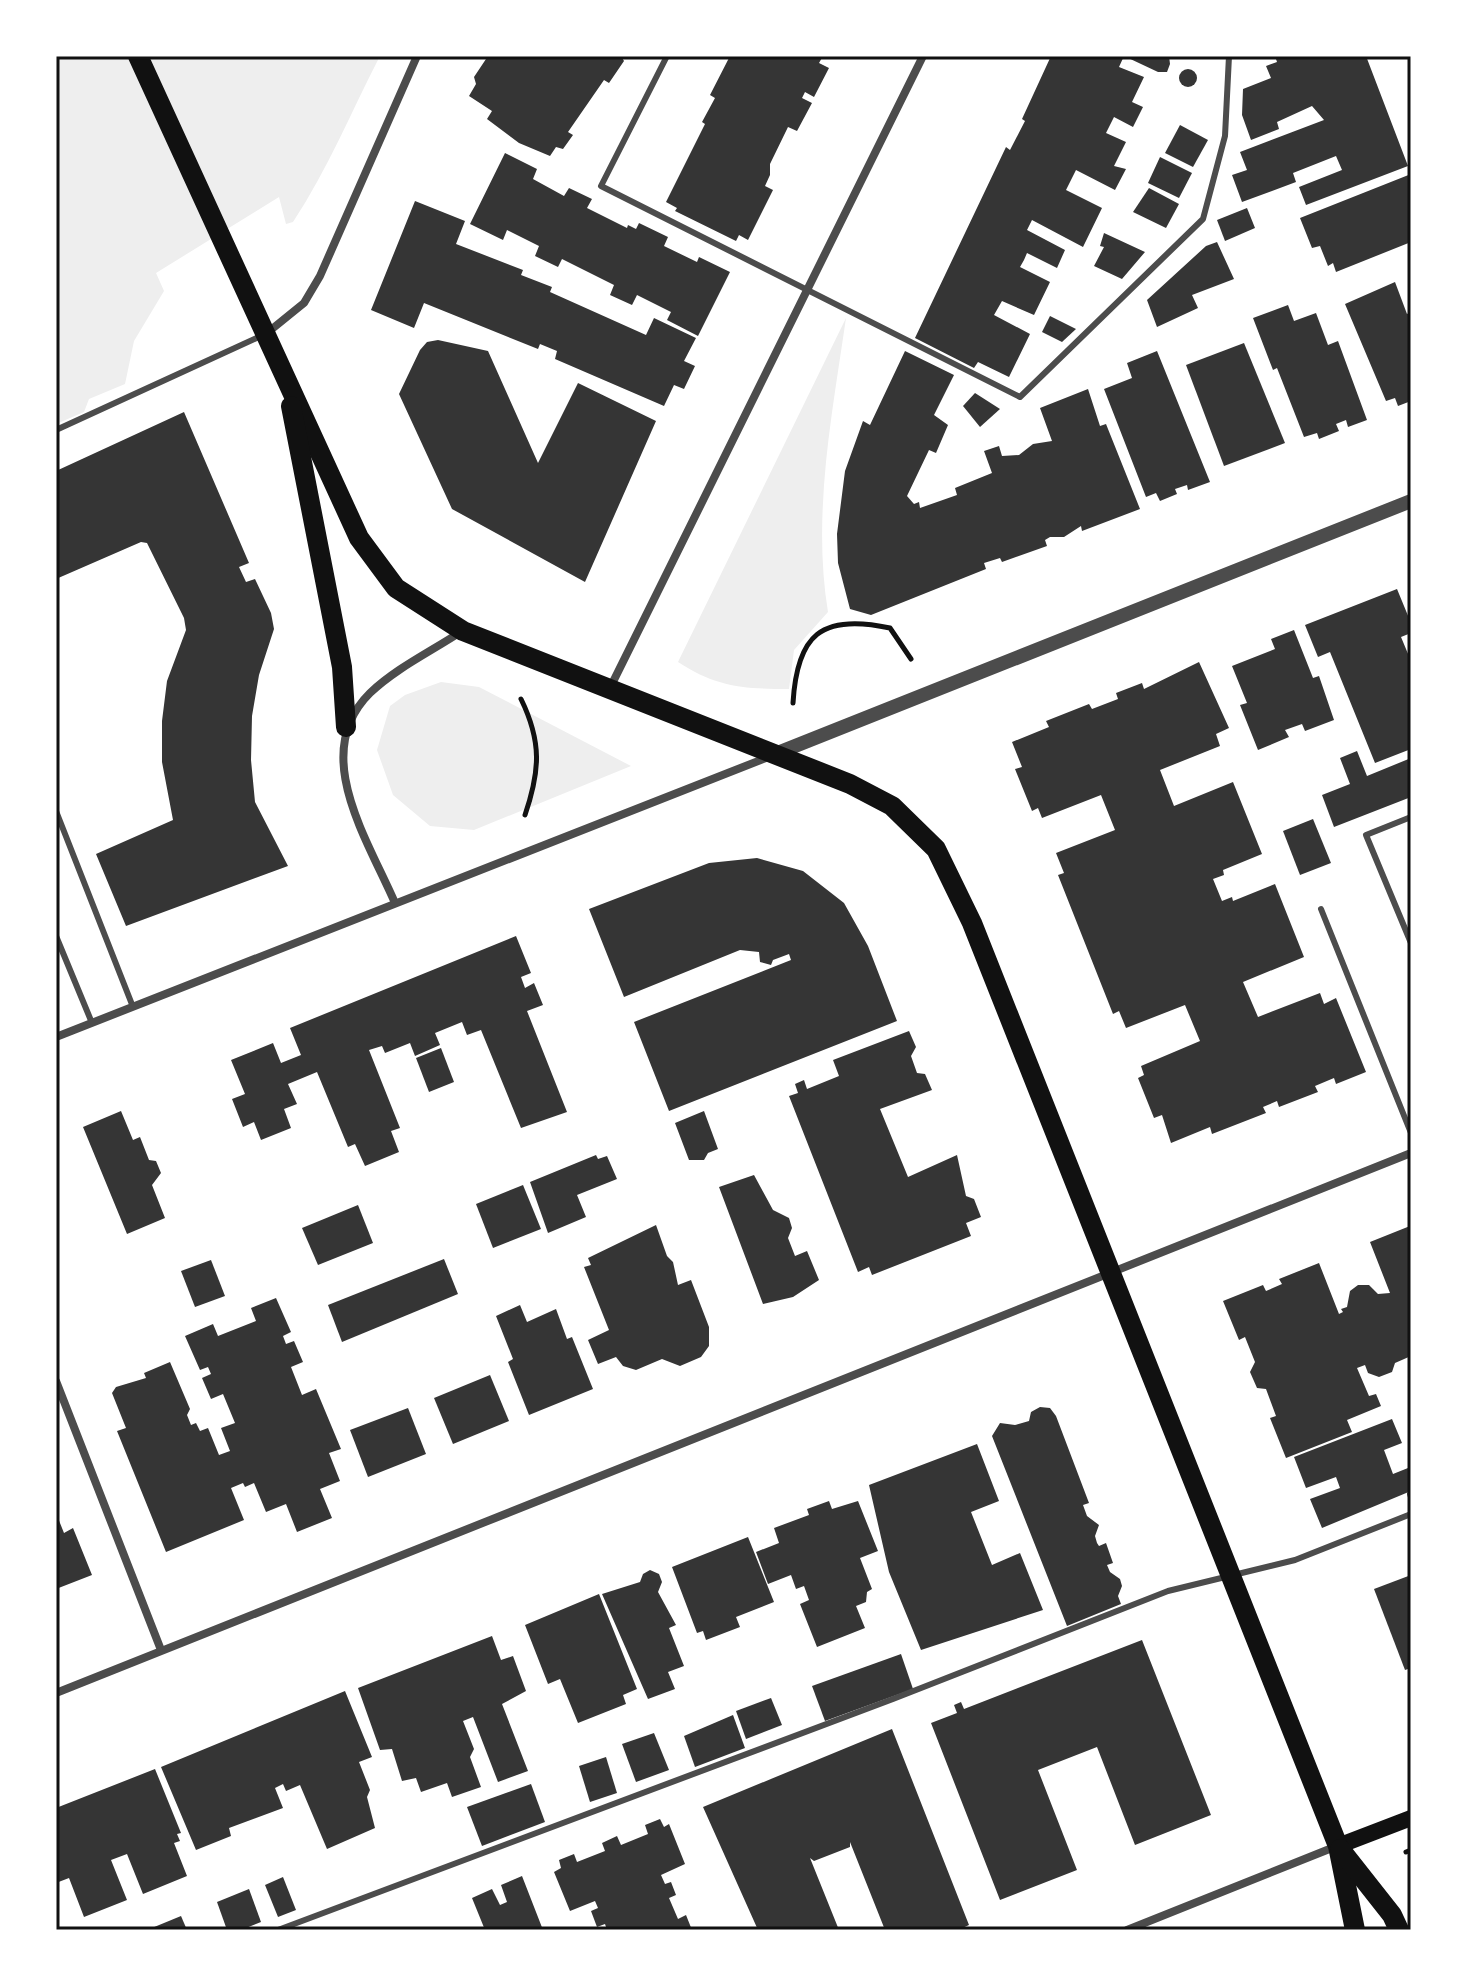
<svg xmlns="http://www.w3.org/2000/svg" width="1467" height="1986" viewBox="0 0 1467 1986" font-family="'Exo 2',sans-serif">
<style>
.green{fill:#eee}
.building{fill:#353535}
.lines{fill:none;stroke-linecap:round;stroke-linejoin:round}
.path{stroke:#111;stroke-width:5}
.service{stroke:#4c4c4c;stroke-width:6}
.minor{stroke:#4c4c4c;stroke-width:8}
.tertiary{stroke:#4c4c4c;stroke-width:14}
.secondary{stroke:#111;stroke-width:16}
.primary{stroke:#111;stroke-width:20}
.neatline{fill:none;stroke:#111;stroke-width:3}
</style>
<rect width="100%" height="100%" fill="#fff"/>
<g class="green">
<path d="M56 56H380C351 112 328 169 293 222L286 224 279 197 156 273 164 291 134 341 125 384 89 399 84 412 56 424Z"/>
<path d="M846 318C832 415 812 515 828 612L794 650 789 689C744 689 716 687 678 662Z"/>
<path d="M441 682 479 687 631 766 474 830 430 826 393 795 377 750 390 706 405 695Z"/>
</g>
<g class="building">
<path d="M488 56H621L624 61 609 83 604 80 568 132 573 135 563 149 556 147 550 156 519 143 487 119 492 111 469 96 476 84 474 77Z"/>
<path d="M730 56H823L819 63 829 68 814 97 805 92 802 98 812 103 797 131 788 127 770 164V175L765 186 773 190 748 240 739 235 736 241 675 211 677 208 666 202 705 124 702 122 715 98 710 95Z"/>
<path d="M1051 56H1169L1170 64 1167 72H1158L1124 56 1119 67 1144 77 1132 102 1143 107 1133 127 1114 117 1106 133 1126 142 1114 166 1126 169 1115 190 1076 170 1066 190 1102 208 1083 247 1032 220 1027 230 1065 250 1057 268 1027 253 1024 260 1020 267 1050 282 1034 315 1002 301 994 315 1030 334 1009 377 978 362 974 368 915 338 1006 147 1010 150 1025 121 1022 119Z"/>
<path d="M1275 56H1366L1408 166 1306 205 1299 187 1342 170 1336 156 1293 173 1296 182 1242 202 1232 175 1247 170 1240 152 1324 120 1312 106 1277 122 1279 129 1251 140 1242 115 1243 89 1271 78 1266 66 1277 62Z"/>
<circle cx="1188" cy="78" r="9"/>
<path d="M1180 125 1208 140 1193 167 1165 153Z"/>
<path d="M505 153 537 169 533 179 564 196 569 188 592 199 587 208 627 228 628 225 636 229 639 223 668 237 664 246 697 262 699 257 730 272 698 336 667 320 671 312 637 295 632 305 610 295 614 285 562 259 558 267 535 256 539 246 507 230 503 240 470 224Z"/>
<path d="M1160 157 1192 173 1179 198 1148 183Z"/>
<path d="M1411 174V242L1336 272 1333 263 1328 266 1320 246 1312 248 1300 218Z"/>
<path d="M1149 188 1179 204 1166 228 1133 212Z"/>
<path d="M415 201 465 221 456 244 523 270 521 275 552 287 550 292 646 335 654 318 696 338 684 361 695 366 684 389 674 385 664 406 555 359 557 351 540 344 538 349 424 303 414 328 371 310Z"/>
<path d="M1247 208 1255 228 1225 241 1217 220Z"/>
<path d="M1104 233 1145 252 1122 279 1094 266 1104 247 1100 246Z"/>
<path d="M1217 242 1234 279 1192 295 1198 308 1157 327 1147 300 1206 246Z"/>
<path d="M1395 282 1407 314 1411 312V401L1398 406 1395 398 1386 401 1345 304Z"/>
<path d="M1288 305 1294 321 1316 313 1328 345 1338 341 1367 420 1348 427 1346 420 1336 424 1339 431 1319 439 1317 433 1304 437 1277 368 1273 370 1253 318Z"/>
<path d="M1050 316 1076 329 1062 342 1042 332Z"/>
<path d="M438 340 488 351 538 463 578 383 656 421 585 582 452 509 399 394 420 350 427 342Z"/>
<path d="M1244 343 1285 443 1224 466 1186 365Z"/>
<path d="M905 351 954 375 934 415 948 425 936 453 929 450 907 496 914 504 919 502 920 508 957 495 955 488 992 473 984 451 999 446 1002 456 1019 455 1033 444 1052 441 1040 408 1088 389 1100 426 1106 424 1140 509 1082 531 1081 526 1064 537H1050L1045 540 1047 546 1002 562 1000 558 984 563 986 569 871 615 850 609 838 563 837 534 845 471 863 421 870 425Z"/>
<path d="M1157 351 1210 482 1188 490 1187 485 1175 489 1177 494 1160 501 1156 493 1146 497 1104 389 1132 378 1127 363Z"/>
<path d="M975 393 1000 409 980 427 963 406Z"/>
<path d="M184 412 249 563 239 567 246 582 255 579 271 613 274 629 259 675 252 716 251 760 255 802 288 866 126 926 96 854 173 820 162 762V721L167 681 186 630 184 618 147 543 141 542 56 579V471Z"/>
<path d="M1397 589 1411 623V633L1401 637 1411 661V749L1375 763 1330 652 1318 657 1305 625Z"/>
<path d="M1294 630 1313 678 1319 676 1334 720 1305 731 1302 724 1285 730 1289 737 1258 750 1240 705 1247 703 1232 666 1275 649 1271 639Z"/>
<path d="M1199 662 1229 728 1216 734 1220 746 1160 770 1174 806 1233 782 1262 854 1223 870 1224 875 1213 879 1222 901 1232 897 1233 901 1275 884 1304 957 1243 982 1258 1017 1320 993 1324 1004 1336 998 1366 1072 1336 1084 1334 1078 1315 1086 1318 1092 1279 1107 1277 1101 1263 1107 1266 1113 1212 1134 1210 1127 1171 1143 1162 1115 1154 1118 1138 1078 1144 1075 1141 1066 1200 1041 1185 1005 1126 1028 1119 1011 1113 1014 1058 875 1064 873 1056 853 1115 830 1101 795 1042 818 1038 808 1032 811 1015 769 1022 767 1012 742 1049 727 1046 721 1089 704 1092 709 1118 699 1116 693 1142 683 1144 689Z"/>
<path d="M1357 751 1367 776 1411 758V797L1334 827 1322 795 1350 784 1340 758Z"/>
<path d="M1313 819 1331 863 1300 875 1283 831Z"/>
<path d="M757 858 803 871 844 903 868 946 897 1021 669 1111 634 1022 791 960 789 954 773 960 771 965 760 962 759 952 740 950 624 997 589 909 709 863Z"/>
<path d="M516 936 531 973 521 977 525 988 534 983 543 1005 527 1011 567 1112 521 1128 481 1030 467 1035 462 1022 435 1033 440 1045 415 1056 410 1043 385 1053 382 1046 369 1050 400 1128 391 1131 399 1152 365 1166 355 1144 348 1147 317 1072 288 1084 297 1104 284 1109 291 1128 261 1140 254 1122 243 1127 232 1099 245 1094 231 1060 273 1043 281 1063 301 1055 290 1028Z"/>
<path d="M909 1031 916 1047 911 1056 917 1073 925 1074 932 1090 880 1109 908 1177 957 1155 966 1196 974 1199 981 1217 966 1223 971 1236 872 1275 869 1267 858 1272 789 1096 798 1093 795 1084 804 1080 807 1089 839 1076 833 1060Z"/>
<path d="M441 1048 454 1082 429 1092 416 1058Z"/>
<path d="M121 1111 133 1140 140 1137 149 1160 156 1161 161 1173 152 1185 165 1218 127 1234 83 1127Z"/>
<path d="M704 1111 718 1149 708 1153 704 1160H689L675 1123Z"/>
<path d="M596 1155 598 1159 607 1156 617 1179 577 1195 586 1217 548 1233 530 1182Z"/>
<path d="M754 1175 773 1210 789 1218 792 1228 788 1238 795 1256 807 1251 819 1280 793 1297 763 1304 719 1187Z"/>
<path d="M523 1185 541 1229 493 1248 476 1204Z"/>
<path d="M358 1205 373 1243 318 1265 302 1228Z"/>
<path d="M656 1225 667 1256 673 1262 678 1285 691 1280 709 1327V1346L701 1357 680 1366 662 1359 636 1370 623 1366 616 1357 598 1364 588 1340 609 1330 584 1267 591 1265 588 1258Z"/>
<path d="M1410 1226 1411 1356 1395 1363 1392 1372 1379 1377 1368 1373 1365 1365 1357 1368 1369 1396 1376 1394 1381 1406 1347 1420 1352 1432 1286 1458 1270 1418 1276 1416 1266 1389 1257 1388 1250 1372 1255 1362 1245 1337 1239 1340 1223 1301 1263 1285 1266 1291 1282 1284 1279 1279 1319 1263 1339 1314 1343 1312 1341 1309 1347 1307 1350 1291 1358 1285H1369L1378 1294 1390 1293 1370 1242Z"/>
<path d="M444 1259 458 1294 342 1342 328 1305Z"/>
<path d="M211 1260 225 1296 195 1307 181 1271Z"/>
<path d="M276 1298 291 1332 283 1336 286 1344 294 1341 303 1362 291 1367 302 1395 316 1389 341 1449 329 1453 340 1481 320 1489 332 1518 297 1532 286 1504 266 1512 254 1483 245 1487 243 1483 231 1488 244 1520 166 1552 117 1431 126 1428 112 1393 116 1387 146 1378 144 1373 170 1362 190 1409 187 1415 191 1425 196 1423 200 1431 208 1428 219 1455 230 1451 221 1428 235 1423 223 1394 211 1399 202 1378 211 1374 208 1367 200 1370 185 1336 213 1324 218 1336 256 1321 251 1308Z"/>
<path d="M520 1305 527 1322 556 1309 567 1339 572 1337 593 1389 529 1415 508 1362 513 1359 496 1316Z"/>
<path d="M490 1375 509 1421 453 1444 434 1398Z"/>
<path d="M1040 1407 1050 1408 1056 1416 1089 1503 1083 1505 1087 1516 1099 1525 1095 1536 1097 1543 1099 1546 1106 1543 1113 1563 1107 1565 1110 1572 1120 1579 1122 1586 1118 1596 1121 1604 1067 1626 992 1436 1000 1423 1015 1425 1029 1421 1031 1412Z"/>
<path d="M408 1408 426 1454 368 1477 350 1430Z"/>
<path d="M1392 1419 1402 1443 1384 1450 1393 1474 1408 1468 1411 1491 1322 1528 1310 1499 1340 1488 1336 1477 1306 1488 1294 1457Z"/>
<path d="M977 1444 999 1501 971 1512 992 1565 1020 1553 1043 1610 921 1650 889 1572 869 1485Z"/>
<path d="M829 1501 832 1509 858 1501 878 1551 860 1558 872 1589 867 1592 866 1602 856 1606 865 1628 817 1647 800 1604 809 1600 804 1586 796 1589 791 1575 768 1584 756 1552 779 1543 774 1528 809 1515 807 1509Z"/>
<path d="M56 1513 64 1533 73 1528 92 1575 56 1589Z"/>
<path d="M748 1537 774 1602 736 1617 740 1627 706 1640 703 1631 697 1633 672 1567Z"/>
<path d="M650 1570 659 1574 662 1582 658 1592 676 1625 669 1628 684 1666 668 1672 675 1689 648 1699 602 1594 640 1582 643 1574Z"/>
<path d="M1411 1575V1668L1405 1670 1374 1589Z"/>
<path d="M599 1594 637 1689 623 1695 626 1704 578 1723 560 1679 548 1684 525 1625Z"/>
<path d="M492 1636 501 1660 513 1656 526 1691 502 1704 528 1771 498 1782 473 1717 463 1721 474 1749 470 1757 481 1787 452 1797 447 1783 421 1792 416 1778 402 1781 392 1749 380 1750 358 1688Z"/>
<path d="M1142 1640 1211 1815 1135 1845 1097 1747 1038 1770 1077 1870 1000 1900 931 1723 957 1713 954 1705 961 1702 964 1709Z"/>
<path d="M901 1654 913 1689 825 1721 812 1686Z"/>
<path d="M345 1691 372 1757 359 1762 370 1790 367 1797 375 1828 327 1849 300 1785 286 1791 283 1784 275 1788 283 1808 229 1828 231 1836 196 1850 161 1767Z"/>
<path d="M771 1698 782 1725 746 1739 736 1711Z"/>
<path d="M733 1715 745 1748 695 1767 684 1736Z"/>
<path d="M892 1729 969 1925 958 1930H885L850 1842V1847L814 1861 810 1858 839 1930H758L703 1807Z"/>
<path d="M654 1733 669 1770 636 1782 622 1744Z"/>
<path d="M606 1757 617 1793 590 1802 579 1766Z"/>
<path d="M155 1769 181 1833 177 1834 180 1841 174 1843 187 1876 143 1894 127 1854 111 1860 127 1900 84 1917 69 1878 56 1883V1808Z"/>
<path d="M531 1784 545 1822 482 1846 467 1807Z"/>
<path d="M660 1819 664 1827 669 1824 685 1864 661 1875 665 1884 671 1882 676 1895 669 1898 678 1919 686 1915 692 1930H607L605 1924 597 1927 591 1911 598 1908 595 1901 570 1911 554 1872 561 1868 559 1860 574 1854 577 1862 605 1851 602 1843 617 1836 621 1845 648 1834 645 1825Z"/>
<path d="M522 1876 543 1930H485L472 1898 492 1889 500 1905 507 1902 501 1885Z"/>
<path d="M283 1877 296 1910 278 1917 265 1885Z"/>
<path d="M249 1889 261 1922 241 1930H227L217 1902Z"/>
<path d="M181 1916 187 1930H147Z"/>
</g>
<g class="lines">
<g class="path">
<path d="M521 699C542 742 540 771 525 815"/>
<path d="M793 703C797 635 821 613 890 628L911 659"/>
<path d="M1406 1852 1411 1850"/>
</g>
<g class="service">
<path d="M667 56 601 186 1020 397 1203 219 1225 136 1229 56"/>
<path d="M56 430 263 335"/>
<path d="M56 811 133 1007"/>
<path d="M1411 817 1366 835 1411 943"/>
<path d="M1321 909 1411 1133"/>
<path d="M56 936 92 1023"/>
<path d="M1410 1494 1411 1497"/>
<path d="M278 1930 893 1699 1168 1591 1295 1560 1411 1514"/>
</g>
<g class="minor">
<path d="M267 333 304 303 320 276 417 56"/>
<path d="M609 690 923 56"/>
<path d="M395 903C368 840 309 753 370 693 396 668 432 651 462 631"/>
<path d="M56 1037 771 756"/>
<path d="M56 1381 161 1650"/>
<path d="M56 1693 1411 1153"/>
<path d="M1127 1930 1337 1846"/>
</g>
<path class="tertiary" d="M775 754 1411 501"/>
<path class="secondary" d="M1338 1846 1411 1818"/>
<g class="primary">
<path d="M138 56 359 538 396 588 463 631 850 784 892 806 936 849 972 923 1338 1846 1355 1930"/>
<path d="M291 406 342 667 346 727"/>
<path d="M1340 1849 1392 1915 1399 1930"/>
</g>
</g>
<rect width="1467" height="1986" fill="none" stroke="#ffffff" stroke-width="116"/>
<rect x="58" y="58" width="1351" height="1870" class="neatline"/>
</svg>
